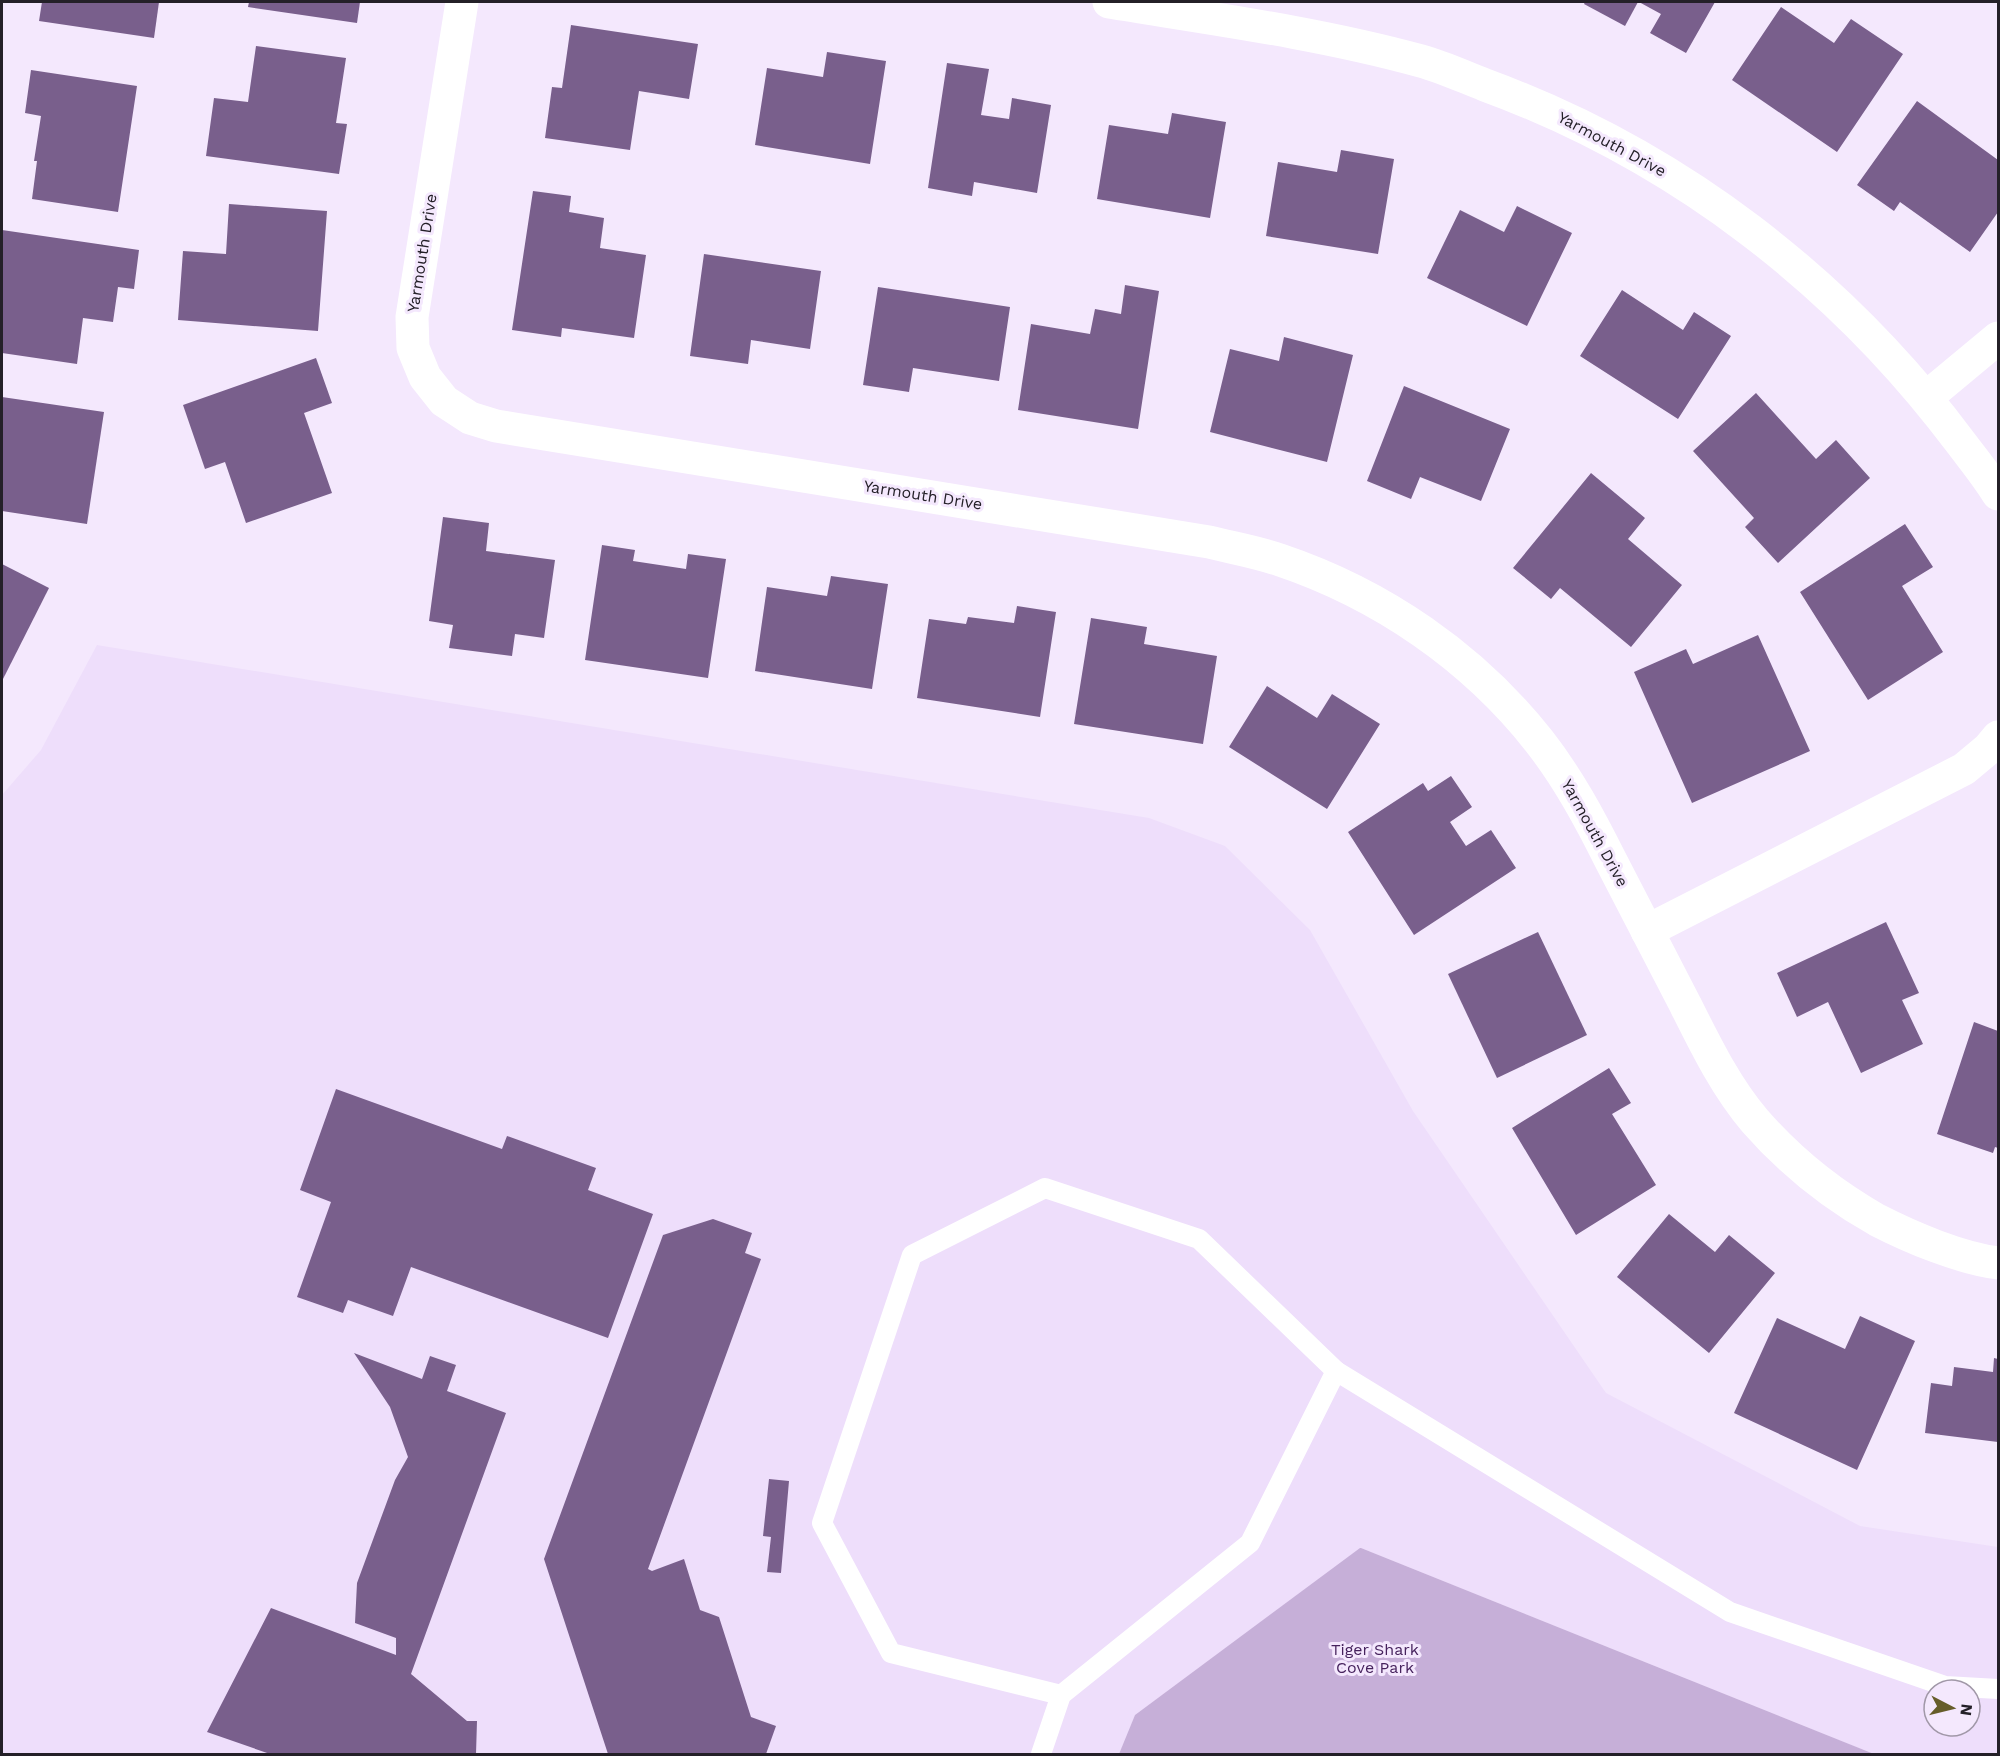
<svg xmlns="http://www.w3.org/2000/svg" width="2000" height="1756" viewBox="0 0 2000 1756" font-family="'Work Sans',sans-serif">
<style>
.built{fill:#eedefb;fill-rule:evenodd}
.green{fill:#c6afd8}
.building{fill:#795f8c}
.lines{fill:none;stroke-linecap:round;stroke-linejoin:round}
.lane{stroke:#fff;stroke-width:20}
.street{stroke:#fff;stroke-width:33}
.labels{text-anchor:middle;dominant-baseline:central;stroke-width:6;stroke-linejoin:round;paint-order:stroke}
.street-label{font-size:16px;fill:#242028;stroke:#f4e8fd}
.park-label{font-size:16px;fill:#46225d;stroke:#f4e8fd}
</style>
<rect width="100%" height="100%" fill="#f4e8fd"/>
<path class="built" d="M97 645 1149 818 1225 846 1310 930 1413 1111 1606 1393 1860 1526 1998 1547V1754H1874L1361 1548 1135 1715 1119 1754H2V795L41 750ZM1934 1690H1970V1726H1934Z"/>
<path class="green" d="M1360 1548H1361L1874 1754H1119L1135 1715Z"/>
<g class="building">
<path d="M42 2H159L154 38 39 21Z"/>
<path d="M249 2H360L357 23 248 7Z"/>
<path d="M1585 2H1638L1625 26 1584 4Z"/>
<path d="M1639 2H1715L1686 53 1650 33 1661 14Z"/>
<path d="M1781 7 1834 43 1851 19 1903 54 1837 152 1732 80Z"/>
<path d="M571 25 698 44 689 99 639 91 630 150 545 138 552 87 562 88Z"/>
<path d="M256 46 346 58 336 123 347 124 339 174 206 156 214 98 248 102Z"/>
<path d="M827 52 886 61 870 164 755 145 767 68 823 77Z"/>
<path d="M947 63 989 69 981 115 1009 119 1012 98 1051 105 1037 193 974 182 972 196 928 188Z"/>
<path d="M31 70 137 86 118 212 32 199 37 161H34L41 116 25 113Z"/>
<path d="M1917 101 1998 160V212L1970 252 1900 202 1894 211 1857 185Z"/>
<path d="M1172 113 1226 122 1210 218 1097 199 1109 125 1168 134Z"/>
<path d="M1341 150 1394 159 1378 254 1266 236 1278 162 1337 172Z"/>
<path d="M533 191 571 196 569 212 604 218 600 248 646 255 634 338 562 328 561 337 512 330Z"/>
<path d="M229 204 327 211 318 331 178 320 183 251 226 254Z"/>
<path d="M1517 206 1572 233 1527 326 1427 278 1460 210 1504 232Z"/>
<path d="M2 230 139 250 134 289 118 287 113 322 83 318 77 364 2 353Z"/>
<path d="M704 254 821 271 810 349 751 340 748 364 690 356Z"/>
<path d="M1125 285 1159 291 1138 429 1018 410 1031 324 1090 334 1095 309 1121 314Z"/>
<path d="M878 287 1010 307 999 381 913 368 909 392 863 385Z"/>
<path d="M1622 290 1683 330 1694 312 1731 336 1678 419 1580 356Z"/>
<path d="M1284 337 1353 355 1327 462 1210 432 1230 349 1279 361Z"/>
<path d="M316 358 332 403 304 413 332 493 246 523 225 462 205 469 183 405Z"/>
<path d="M1404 386 1510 429 1481 501 1420 477 1411 499 1367 481Z"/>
<path d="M1756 393 1816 459 1836 440 1870 478 1778 563 1745 527 1754 518 1693 451Z"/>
<path d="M2 397 104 412 87 524 2 511Z"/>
<path d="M1591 473 1645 518 1628 539 1682 585 1631 647 1560 588 1551 599 1513 568Z"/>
<path d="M443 517 489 523 486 551 555 560 544 638 515 634 512 656 449 648 453 625 429 621Z"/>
<path d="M1905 524 1933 567 1902 586 1943 652 1868 700 1800 592Z"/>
<path d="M602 545 635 550 633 561 686 569 688 554 726 559 708 678 585 660Z"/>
<path d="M2 564 49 588 2 681Z"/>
<path d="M831 576 888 584 872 689 755 671 767 587 827 596Z"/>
<path d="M1017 606 1056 612 1040 717 917 698 929 619 966 624 968 617 1014 623Z"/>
<path d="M1091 618 1147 627 1144 644 1217 656 1203 744 1074 724Z"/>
<path d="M1758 635 1810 751 1692 803 1634 672 1686 649 1693 664Z"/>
<path d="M1267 686 1317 718 1332 694 1380 724 1327 809 1229 747Z"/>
<path d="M1451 776 1472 807 1450 822 1466 846 1491 830 1516 868 1414 935 1348 832 1423 783 1428 791Z"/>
<path d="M1886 922 1919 993 1902 1000 1923 1044 1861 1073 1828 1002 1797 1017 1777 973Z"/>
<path d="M1538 932 1587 1035 1497 1078 1448 974Z"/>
<path d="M1974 1022 1998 1031V1148L1995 1147 1993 1153 1937 1134Z"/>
<path d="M1609 1068 1631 1103 1612 1114 1656 1185 1576 1235 1512 1128Z"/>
<path d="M336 1089 502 1149 507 1136 596 1168 588 1190 653 1214 608 1338 411 1267 393 1316 348 1300 343 1313 297 1297 331 1202 300 1190Z"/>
<path d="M1669 1214 1715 1252 1729 1235 1775 1273 1709 1353 1617 1277Z"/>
<path d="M713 1219 752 1233 745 1253 761 1259 648 1569 652 1571 684 1559 700 1610 719 1617 751 1717 776 1726 766 1754H608L544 1559 663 1235Z"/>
<path d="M1860 1316 1915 1341 1857 1470 1734 1413 1777 1318 1845 1349Z"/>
<path d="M354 1353 422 1379 430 1356 456 1365 447 1391 506 1413 411 1674 467 1721H477L476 1754H270L207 1732 271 1608 396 1655V1638L355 1623 357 1583 395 1480 408 1457 390 1407Z"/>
<path d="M1994 1358 1998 1359V1442L1925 1433 1931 1383 1952 1386 1954 1367 1993 1372Z"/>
<path d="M769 1479 789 1481 781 1573 767 1572 771 1537 763 1536Z"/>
</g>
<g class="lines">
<g class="lane">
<path d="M1061 1695 891 1653 822 1523 912 1255 1045 1188 1199 1239 1336 1371"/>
<path d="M1041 1754 1061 1695 1250 1543 1336 1371 1730 1612 1945 1686 1998 1689"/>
</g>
<g class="street">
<path d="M462 2 412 317 413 348 425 377 444 401 470 418 496 426 1209 542C1233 548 1257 552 1280 560 1381 594 1473 657 1539 741 1568 778 1590 819 1611 861 1636 910 1661 958 1686 1006 1706 1046 1726 1087 1755 1121 1790 1161 1831 1194 1877 1220 1912 1238 1960 1258 1998 1263"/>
<path d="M1109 2C1214 19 1319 33 1421 61 1443 67 1464 77 1485 85 1676 155 1840 281 1961 443 1973 459 1987 476 1998 494"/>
<path d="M1927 397 1998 338"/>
<path d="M1647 931 1964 769 1988 749 1998 737"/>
</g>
</g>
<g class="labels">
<g class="street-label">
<text transform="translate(1612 144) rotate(28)">Yarmouth Drive</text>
<text transform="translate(422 253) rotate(-81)">Yarmouth Drive</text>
<text transform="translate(923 495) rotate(9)">Yarmouth Drive</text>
<text transform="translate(1595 833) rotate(61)">Yarmouth Drive</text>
</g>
<g class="park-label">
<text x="1375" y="1649">Tiger Shark<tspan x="1375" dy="18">Cove Park</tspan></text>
</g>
</g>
<rect width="2000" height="1756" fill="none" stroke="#242028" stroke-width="6"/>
<g transform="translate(1952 1708) rotate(97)"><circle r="28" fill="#f4e8fd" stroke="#a198a8" stroke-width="1.5"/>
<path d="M0-4.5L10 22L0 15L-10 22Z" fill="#665d2a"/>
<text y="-9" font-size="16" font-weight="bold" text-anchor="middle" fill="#242028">N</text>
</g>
</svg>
